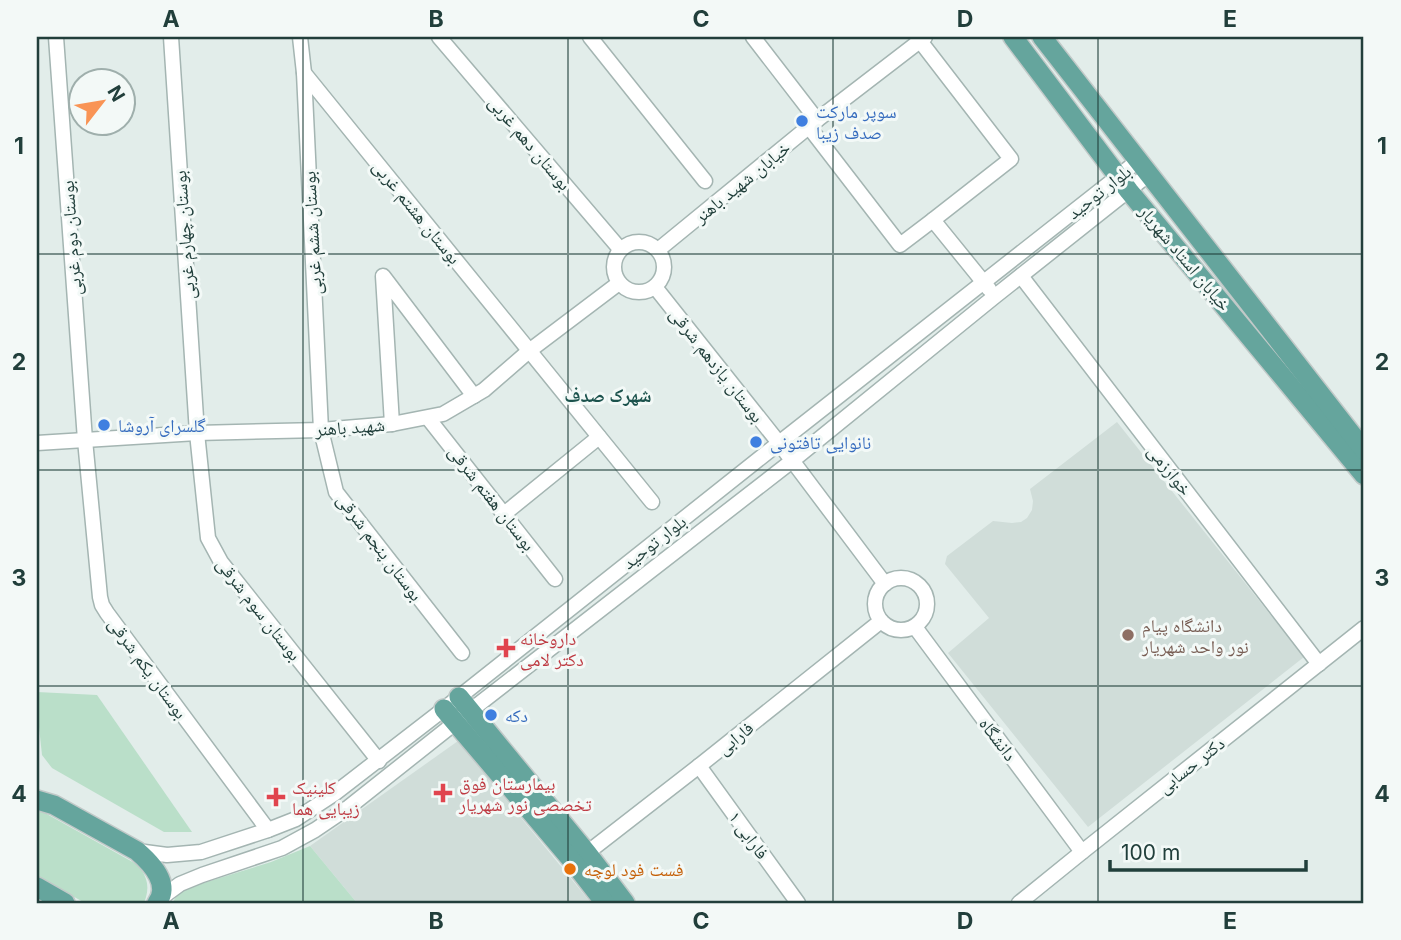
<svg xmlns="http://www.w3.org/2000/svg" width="1401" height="940" viewBox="0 0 1401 940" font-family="Inter,'Noto Naskh Arabic',sans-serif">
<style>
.built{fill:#d0ddd9}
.green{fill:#badfc9}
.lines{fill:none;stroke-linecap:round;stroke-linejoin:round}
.minor-casing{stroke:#a4b5b2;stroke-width:17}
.major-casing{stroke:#c1c9c8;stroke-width:22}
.minor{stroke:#fff;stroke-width:14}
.major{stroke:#65a59d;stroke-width:19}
.grid{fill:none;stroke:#213f3b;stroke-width:2;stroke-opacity:0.55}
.shop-dot{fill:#3f7fe0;stroke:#f3f9f7;stroke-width:2.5}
.education-dot{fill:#8d6e63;stroke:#f3f9f7;stroke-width:2.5}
.health-dot{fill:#e0444e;stroke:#f3f9f7;stroke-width:2.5}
.food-dot{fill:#e8710a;stroke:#f3f9f7;stroke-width:2.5}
.labels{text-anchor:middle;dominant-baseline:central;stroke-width:6;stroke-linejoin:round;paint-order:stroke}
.shop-label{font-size:18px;fill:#366cbe;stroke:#f3f9f7;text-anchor:start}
.street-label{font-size:18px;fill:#213f3b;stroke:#f3f9f7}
.education-label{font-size:18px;fill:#785e54;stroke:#f3f9f7;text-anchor:start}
.health-label{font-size:18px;fill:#be3a42;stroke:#f3f9f7;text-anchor:start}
.food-label{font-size:18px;fill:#c56008;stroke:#f3f9f7;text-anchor:start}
.neighbourhood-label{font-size:19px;font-weight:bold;fill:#1c534d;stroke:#f3f9f7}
.neatline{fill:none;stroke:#213f3b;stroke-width:2.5}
.grid-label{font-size:23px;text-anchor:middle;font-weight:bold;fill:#213f3b}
</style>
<rect width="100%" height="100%" fill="#e2edea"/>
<g class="built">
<path d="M1117 422 1304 657 1088 827 948 653 989 618 945 564 947 556 993 521 1012 523 1021 522 1027 518 1032 510 1033 501 1030 489Z"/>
<path d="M458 741 591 903H357L310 846Z"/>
</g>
<g class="green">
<path d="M37 692 97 695 192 832H164L52 768 42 755 37 708Z"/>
<path d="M37 811 45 813 138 865C148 878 150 888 144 903H85L37 876Z"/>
<path d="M310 846 357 903H172L181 890 271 862Z"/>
</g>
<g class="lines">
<g class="minor-casing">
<g id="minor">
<path d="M56 37 85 440 100 597 102 605 107 613 268 830"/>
<path d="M171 37 197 433 208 538 221 562 379 761"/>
<path d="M300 37 304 73 321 430 336 492 462 653"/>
<path d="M439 37 620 249"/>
<path d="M590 37 705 181"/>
<path d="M753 37 817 120"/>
<path d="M917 37 1011 159 933 220 989 289"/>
<path d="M304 73 652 502"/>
<path d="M809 127 900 245 933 220"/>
<circle cx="639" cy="267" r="25"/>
<path d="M658 250 817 120 925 37"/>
<path d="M1021 276 1319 664"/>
<path d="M655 287 779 443 885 584"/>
<path d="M428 418 555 579"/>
<path d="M392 424 383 276 474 396"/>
<path d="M37 443 197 433 321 430 392 424 443 414 484 390 529 351 619 283"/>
<path d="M504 514 599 437"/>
<circle cx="901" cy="604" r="26"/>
<path d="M915 627 1082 852"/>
<path d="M699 766 798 903"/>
<path d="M137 851 167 855 201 852 268 830 296 819 334 794 444 709 779 443 1139 160"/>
<path d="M587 853 699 766 881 621"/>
<path d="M161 898 180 884 202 875 282 848 315 830 349 807 470 711 792 461 994 297 1149 174"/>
<path d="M1019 903 1082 852 1364 628"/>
</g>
</g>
<g class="major-casing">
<g id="major">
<path d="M1013 37 1129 191 1364 475"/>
<path d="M1042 37 1364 450"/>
<path d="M459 697 587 853 625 903"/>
<path d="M444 709 570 858 605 903"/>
<path d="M37 800 54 805 137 851C151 863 171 884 157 903"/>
<path d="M37 887 65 903"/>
</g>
</g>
<use href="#minor" class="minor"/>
<use href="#major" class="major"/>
</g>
<path class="grid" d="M303 37V903M568 37V903M833 37V903M1098 37V903M37 254H1364M37 470H1364M37 686H1364"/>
<g class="shop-dot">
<circle cx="802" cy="121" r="7"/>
<circle cx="104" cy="425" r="7"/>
<circle cx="756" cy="442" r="7"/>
<circle cx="491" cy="715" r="7"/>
</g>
<circle class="education-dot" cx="1128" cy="635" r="7"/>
<g class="health-dot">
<path d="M502.5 637.5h7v7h7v7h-7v7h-7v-7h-7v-7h7z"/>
<path d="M439.5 782.5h7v7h7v7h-7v7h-7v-7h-7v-7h7z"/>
<path d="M272.5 786.5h7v7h7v7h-7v7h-7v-7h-7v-7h7z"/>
</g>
<circle class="food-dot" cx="570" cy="869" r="7"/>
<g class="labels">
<g class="shop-label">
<text x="816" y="111">سوپر مارکت<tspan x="816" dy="21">صدف زیبا</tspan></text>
<text x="118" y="425">گلسرای آروشا</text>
<text x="770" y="442">نانوایی تافتونی</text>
<text x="505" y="715">دکه</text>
</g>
<g class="street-label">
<text transform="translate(530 143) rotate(50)">بوستان دهم غربی</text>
<text transform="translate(742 182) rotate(-39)">خیابان شهید باهنر</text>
<text transform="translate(1099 192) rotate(-38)">بلوار توحید</text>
<text transform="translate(417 212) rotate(51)">بوستان هشتم غربی</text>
<text transform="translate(312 233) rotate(-93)">بوستان ششم غربی</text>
<text transform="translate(184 235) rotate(-94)">بوستان چهارم غربی</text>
<text transform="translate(71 238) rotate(-94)">بوستان دوم غربی</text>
<text transform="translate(1185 258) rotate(50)">خیابان استاد شهریار</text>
<text transform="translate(717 365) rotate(52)">بوستان یازدهم شرقی</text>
<text transform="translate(350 427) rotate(-4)">شهید باهنر</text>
<text transform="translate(1170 470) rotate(52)">خوارزمی</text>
<text transform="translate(492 498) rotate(52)">بوستان هفتم شرقی</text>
<text transform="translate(654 542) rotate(-38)">بلوار توحید</text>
<text transform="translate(380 547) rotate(53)">بوستان پنجم شرقی</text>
<text transform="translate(259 609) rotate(52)">بوستان سوم شرقی</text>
<text transform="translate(148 668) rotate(54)">بوستان یکم شرقی</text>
<text transform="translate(735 738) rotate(-39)">فارابی</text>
<text transform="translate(998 739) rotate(53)">دانشگاه</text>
<text transform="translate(1191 765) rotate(-38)">دکتر حسابی</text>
<text transform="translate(749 835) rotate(54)">فارابی ۱</text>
</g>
<g class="education-label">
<text x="1142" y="625">دانشگاه پیام<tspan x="1142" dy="21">نور واحد شهریار</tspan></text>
</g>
<g class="health-label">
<text x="520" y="638">داروخانه<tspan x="520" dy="21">دکتر لامی</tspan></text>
<text x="459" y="783">بیمارستان فوق<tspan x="459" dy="21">تخصصی نور شهریار</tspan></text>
<text x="292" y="787">کلینیک<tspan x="292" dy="21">زیبایی هما</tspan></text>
</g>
<g class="food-label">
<text x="584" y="869">فست فود لوچه</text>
</g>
<g class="neighbourhood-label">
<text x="608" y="395">شهرک صدف</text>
</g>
</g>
<rect width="1401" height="940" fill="none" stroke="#f3f9f7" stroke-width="77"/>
<g transform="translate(102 102) rotate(59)"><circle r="33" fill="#f3f9f7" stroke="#9fafac" stroke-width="2"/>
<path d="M0-5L12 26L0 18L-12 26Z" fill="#f99455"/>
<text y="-10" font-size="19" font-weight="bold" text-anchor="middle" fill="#213f3b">N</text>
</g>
<path d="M1110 860v10h196v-10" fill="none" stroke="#213f3b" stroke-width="3.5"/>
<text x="1121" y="860" font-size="21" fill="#213f3b" stroke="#f3f9f7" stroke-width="5" paint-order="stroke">100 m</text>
<rect x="38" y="38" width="1324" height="864" class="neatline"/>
<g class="grid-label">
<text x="171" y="27">A</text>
<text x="436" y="27">B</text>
<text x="701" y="27">C</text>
<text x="965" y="27">D</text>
<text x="1230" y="27">E</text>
<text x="19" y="154">1</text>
<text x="1382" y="154">1</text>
<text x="19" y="370">2</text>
<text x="1382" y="370">2</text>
<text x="19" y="586">3</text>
<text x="1382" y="586">3</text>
<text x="19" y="802">4</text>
<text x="1382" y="802">4</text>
<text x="171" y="929">A</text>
<text x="436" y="929">B</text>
<text x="701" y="929">C</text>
<text x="965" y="929">D</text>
<text x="1230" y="929">E</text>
</g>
</svg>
